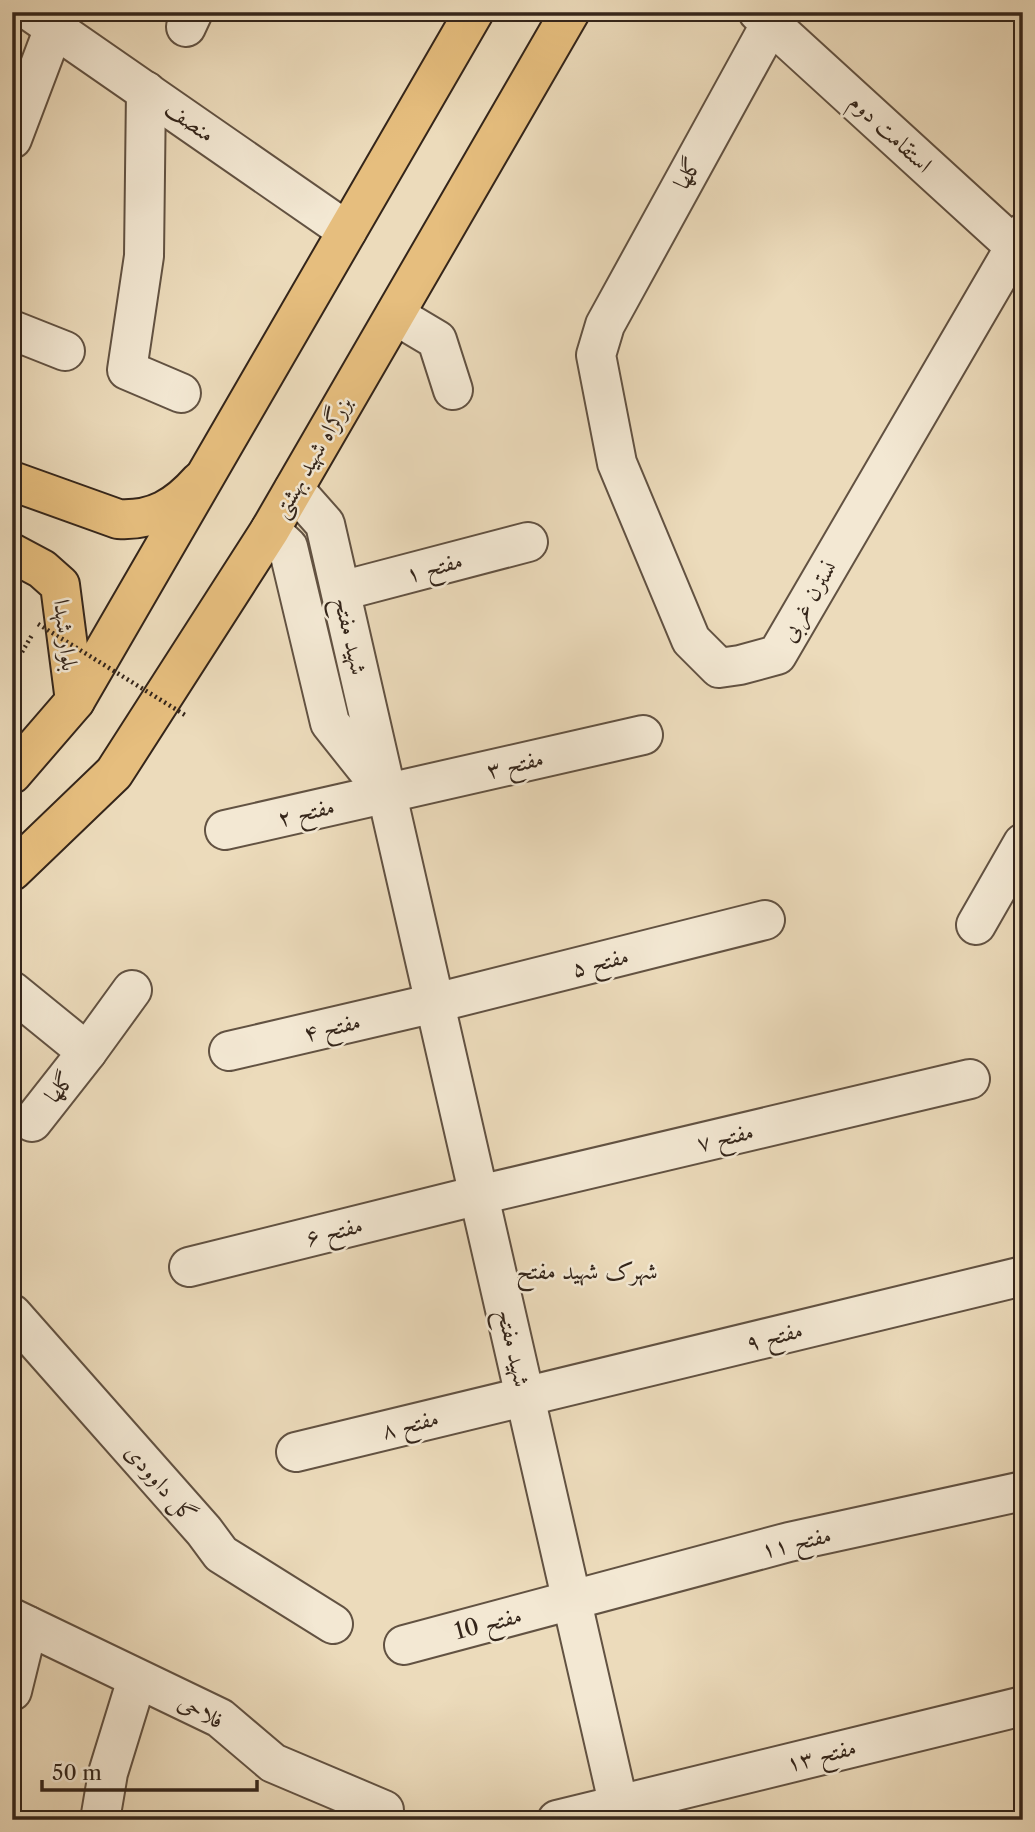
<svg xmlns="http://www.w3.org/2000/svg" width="1035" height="1832" viewBox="0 0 1035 1832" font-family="'Libre Caslon Text',Amiri,serif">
	<rect width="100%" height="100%" fill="#ecdbbb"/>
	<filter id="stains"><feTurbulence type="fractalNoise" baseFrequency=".00286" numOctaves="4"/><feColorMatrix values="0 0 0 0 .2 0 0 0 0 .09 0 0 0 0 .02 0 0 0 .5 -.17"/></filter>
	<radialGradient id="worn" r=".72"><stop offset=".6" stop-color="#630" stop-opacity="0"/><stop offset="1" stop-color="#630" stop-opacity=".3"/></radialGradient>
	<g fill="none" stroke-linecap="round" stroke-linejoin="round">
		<g stroke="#625242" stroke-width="42">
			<g id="minor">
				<polyline points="31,12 347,231"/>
				<polyline points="758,12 1023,254"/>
				<polyline points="777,12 605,325 596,355 617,463 691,640 719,668 740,665 777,655 1023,233"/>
				<polyline points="186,27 193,12"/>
				<polyline points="146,91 144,256 127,370 181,393"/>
				<polyline points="12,139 54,28"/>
				<polyline points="395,315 437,340 453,390"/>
				<polyline points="12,330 65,351"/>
				<polyline points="294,489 325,524 622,1820"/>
				<polyline points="270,530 288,547 330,723 381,787"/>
				<polyline points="341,591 528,542"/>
				<polyline points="225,830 643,735"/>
				<polyline points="976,925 1023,843"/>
				<polyline points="12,991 87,1052 32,1122"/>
				<polyline points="229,1051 435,1003 765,920"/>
				<polyline points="87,1052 132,990"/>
				<polyline points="189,1267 479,1195 970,1079"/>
				<polyline points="12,1314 204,1531 221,1554 333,1624"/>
				<polyline points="296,1452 1023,1276"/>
				<polyline points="12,1618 220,1718 273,1763 384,1810"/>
				<polyline points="404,1645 789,1542 1023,1491"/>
				<polyline points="12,1691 28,1626"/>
				<polyline points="100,1820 108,1773 137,1679"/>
				<polyline points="557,1820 1023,1706"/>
			</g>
		</g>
		<g stroke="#34251a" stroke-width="42">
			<g id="major">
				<path d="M12,481L118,519C154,521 177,507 200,481"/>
				<polyline points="12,553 42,569 60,585 75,701"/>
			</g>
		</g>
		<g stroke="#34251a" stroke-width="42">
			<g id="highway">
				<polyline points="12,774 75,701 474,12"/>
				<polyline points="12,871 114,773 270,530 570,12"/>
			</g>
		</g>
		<polyline stroke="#34251a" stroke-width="4.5" stroke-dasharray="2 3.5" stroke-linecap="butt" points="22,652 32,635"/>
		<use href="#minor" stroke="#f3e8d3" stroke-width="38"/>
		<use href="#major" stroke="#e6be7e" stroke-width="38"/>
		<use href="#highway" stroke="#e6be7e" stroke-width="38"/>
		<polyline stroke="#34251a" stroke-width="4.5" stroke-dasharray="2 3.5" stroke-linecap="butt" points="38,624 185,715"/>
	</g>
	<g text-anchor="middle" stroke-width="5" stroke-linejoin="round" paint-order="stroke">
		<g font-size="23" fill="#34251a" stroke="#f3e8d3">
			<text transform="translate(190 121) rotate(35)" y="8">منصف</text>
			<text transform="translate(891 133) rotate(43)" y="8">استقامت دوم</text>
			<text transform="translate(687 173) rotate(-61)" y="8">گلها</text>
			<text transform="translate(312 457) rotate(-60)" y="8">بزرگراه شهید بهشتی</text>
			<text transform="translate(434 567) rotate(-15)" y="8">مفتح ۱</text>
			<text transform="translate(808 601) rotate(-60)" y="8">نسترن غربی</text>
			<text transform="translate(66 635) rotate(83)" y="8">بلوار شهدا</text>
			<text transform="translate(351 636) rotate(77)" y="8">شهید مفتح</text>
			<text transform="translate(515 764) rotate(-13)" y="8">مفتح ۳</text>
			<text transform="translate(306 812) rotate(-13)" y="8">مفتح ۲</text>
			<text transform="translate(600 962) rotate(-14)" y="8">مفتح ۵</text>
			<text transform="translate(332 1027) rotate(-13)" y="8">مفتح ۴</text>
			<text transform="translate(59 1087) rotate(-52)" y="8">گلها</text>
			<text transform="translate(725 1137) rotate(-13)" y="8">مفتح ۷</text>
			<text transform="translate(334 1231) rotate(-14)" y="8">مفتح ۶</text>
			<text transform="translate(774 1336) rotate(-14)" y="8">مفتح ۹</text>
			<text transform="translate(514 1348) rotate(77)" y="8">شهید مفتح</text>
			<text transform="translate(410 1424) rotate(-14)" y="8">مفتح ۸</text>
			<text transform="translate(161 1483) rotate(49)" y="8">گل داوودی</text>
			<text transform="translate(796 1542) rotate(-13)" y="8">مفتح ۱۱</text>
			<text transform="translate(488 1623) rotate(-15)" y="8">مفتح 10</text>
			<text transform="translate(201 1711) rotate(28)" y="8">فلاحی</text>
			<text transform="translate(821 1755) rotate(-14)" y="8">مفتح ۱۳</text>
		</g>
		<g font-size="24" fill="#34251a" stroke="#f3e8d3">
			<text x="587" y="1279">شهرک شهید مفتح</text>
		</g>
	</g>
	<rect width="1035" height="1832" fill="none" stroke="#ecdbbb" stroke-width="42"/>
	<rect x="14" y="14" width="1007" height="1804" fill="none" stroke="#34251a" stroke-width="3.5"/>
	<rect x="21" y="21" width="993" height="1790" fill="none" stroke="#34251a" stroke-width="2"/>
	<path d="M42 1780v10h215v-10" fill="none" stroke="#34251a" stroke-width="3.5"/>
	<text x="52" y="1780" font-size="21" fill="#34251a" stroke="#f3e8d3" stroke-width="5" paint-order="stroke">50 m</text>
	<rect width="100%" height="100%" filter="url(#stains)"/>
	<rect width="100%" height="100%" fill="url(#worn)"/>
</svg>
